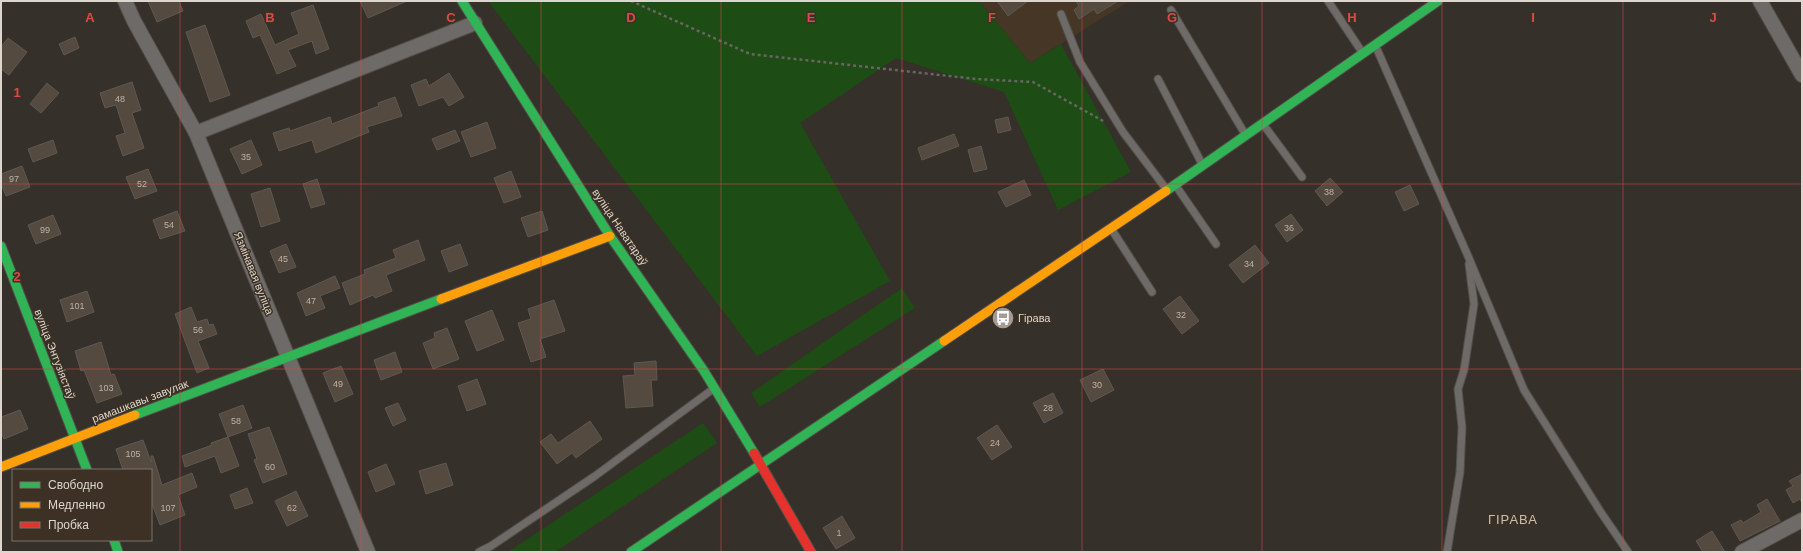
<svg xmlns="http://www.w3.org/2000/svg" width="1803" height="553" viewBox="0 0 1803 553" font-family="Arial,sans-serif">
	<rect width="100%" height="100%" fill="#36302a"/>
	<polygon fill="#453625" points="979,1 1130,1 1030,63"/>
	<g fill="#1d4c14">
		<polygon points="488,1 979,1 1030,63 1061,44 1131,172 1058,210 1004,92 896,58 800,123 890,281 757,356"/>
		<polygon points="902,288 915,308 760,407 751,393"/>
		<polygon points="703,423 717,443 555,552 508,552"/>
	</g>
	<g fill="#554a3f" stroke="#5e5853">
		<polygon points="148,1 179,1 183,11 157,22"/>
		<polygon points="360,1 407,1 368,18"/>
		<polygon points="997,1 1028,1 1008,16"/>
		<polygon points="1076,1 1118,1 1097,14 1094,9 1079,19 1074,10 1079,6"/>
		<polygon points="313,5 329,49 316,54 312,41 288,50 296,66 277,74 260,35 253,38 246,21 261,14 275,45 299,34 291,13"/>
		<polygon points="205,25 230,95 210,102 186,32"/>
		<polygon points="75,37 79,48 64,55 59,44"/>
		<polygon points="8,38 27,52 9,75 1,69 1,47"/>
		<polygon points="449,73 464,97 449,106 443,97 419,106 411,85 426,79 429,86"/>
		<polygon points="132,82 141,110 132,113 144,148 123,156 116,136 125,133 116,105 105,108 100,93"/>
		<polygon points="47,83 59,93 41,113 30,104"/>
		<polygon points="395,97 402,116 367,127 369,132 316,153 312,140 279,151 273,133 289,128 290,131 330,117 332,124 379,106 378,103"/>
		<polygon points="1008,117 1011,130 998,133 995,120"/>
		<polygon points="487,122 496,148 471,157 461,132"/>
		<polygon points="455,130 460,141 437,150 432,139"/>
		<polygon points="954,134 959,146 922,160 918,148"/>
		<polygon points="53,140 57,153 33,162 28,149"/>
		<polygon points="251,140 262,165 242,174 230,149"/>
		<polygon points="981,146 987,169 974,172 968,150"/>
		<polygon points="22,166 30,187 6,196 1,184 1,174"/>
		<polygon points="148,169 157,191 135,199 126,177"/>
		<polygon points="511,171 521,197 504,203 494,178"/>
		<polygon points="1330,178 1343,192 1327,206 1315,191"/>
		<polygon points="317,179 325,204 311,208 303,184"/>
		<polygon points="1024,180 1031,195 1006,207 998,192"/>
		<polygon points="1410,185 1419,204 1404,211 1395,192"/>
		<polygon points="270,188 280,221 261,227 251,194"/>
		<polygon points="177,211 185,231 160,239 153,220"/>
		<polygon points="542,211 548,230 528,237 521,218"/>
		<polygon points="1291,214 1303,230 1287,242 1275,225"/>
		<polygon points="53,215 61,234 36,244 28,225"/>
		<polygon points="418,240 425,260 386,275 392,291 375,298 373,295 350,305 342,283 365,274 364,270 396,258 393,250"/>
		<polygon points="286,244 296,267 279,273 270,251"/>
		<polygon points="460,244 468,265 449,272 441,251"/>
		<polygon points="1255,245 1269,263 1243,283 1229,265"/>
		<polygon points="335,276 340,288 320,296 325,308 306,316 297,293"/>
		<polygon points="87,291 94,312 67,322 60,300"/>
		<polygon points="1180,296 1199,321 1182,334 1163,309"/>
		<polygon points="554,300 565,331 540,339 546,357 531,362 518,323 531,319 528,309"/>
		<polygon points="191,307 197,322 207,319 209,325 213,324 217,334 198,341 209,368 197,373 175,314"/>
		<polygon points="492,310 504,340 477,351 465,321"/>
		<polygon points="447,328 459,359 433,369 423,343 435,338 434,333"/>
		<polygon points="101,342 111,375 114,374 122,394 97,403 84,370 81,371 75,351"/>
		<polygon points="395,352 402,372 381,380 374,360"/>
		<polygon points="656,361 657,380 651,380 653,406 626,408 623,376 635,375 634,363"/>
		<polygon points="341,366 353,394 335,402 323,373"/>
		<polygon points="1103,369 1114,390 1091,402 1080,380"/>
		<polygon points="477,379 486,404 467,411 458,386"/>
		<polygon points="1053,393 1063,413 1044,423 1033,403"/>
		<polygon points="398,403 406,420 393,426 385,408"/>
		<polygon points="243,405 252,428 228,437 239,466 221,473 215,456 185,467 182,456 212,445 211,443 228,437 219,414"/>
		<polygon points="20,410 28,429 4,439 1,432 1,417"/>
		<polygon points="590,421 602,439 576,458 572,453 557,464 540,442 551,434 558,443"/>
		<polygon points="997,425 1012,447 992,460 977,438"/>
		<polygon points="269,427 287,474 263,483 254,460 257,459 248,434"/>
		<polygon points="143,440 151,462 151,456 153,456 162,485 192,473 197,487 178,495 185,515 160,525 151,501 151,470 123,470 116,449"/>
		<polygon points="446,463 453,485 426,494 419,471"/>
		<polygon points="386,464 395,484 376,492 368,472"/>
		<polygon points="1802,474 1802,503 1800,499 1793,503 1786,490 1793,486 1789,481"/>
		<polygon points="247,488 253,503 235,509 230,495"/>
		<polygon points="296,491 308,516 287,526 275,501"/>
		<polygon points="1767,499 1780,521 1740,541 1731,525 1741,520 1743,523 1761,512 1757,505"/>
		<polygon points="842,516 855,538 836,549 823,528"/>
		<polygon points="1712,531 1725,552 1703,552 1696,541"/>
	</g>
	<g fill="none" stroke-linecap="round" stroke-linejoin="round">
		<g stroke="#534e48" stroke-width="9">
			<g id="lane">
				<polyline points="1328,1 1362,52"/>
				<polyline points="1171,10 1245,134"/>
				<polyline points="1061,14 1080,62 1123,132 1167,190"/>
				<polyline points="1376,47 1468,256 1524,390 1600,511 1628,552"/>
				<polyline points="1158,79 1202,164"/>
				<polyline points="1263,124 1302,177"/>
				<polyline points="1176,186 1216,244"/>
				<polyline points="1112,230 1152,292"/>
				<polyline points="479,552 491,546 595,476 713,389"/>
				<polyline points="1447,552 1460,472 1462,427 1458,389 1464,370 1474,304 1469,264"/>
			</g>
		</g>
		<g stroke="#534e48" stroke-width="16">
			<g id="street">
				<polyline points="125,1 134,21 196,133 368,552"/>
				<polyline points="1760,1 1802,75"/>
				<polyline points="196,133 475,23"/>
				<polyline points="1742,552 1802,520"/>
			</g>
		</g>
		<g stroke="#534e48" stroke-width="11">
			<g id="fast">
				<polyline points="462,1 610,236 704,371 754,453"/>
				<polyline points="1166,191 1438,1"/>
				<polyline points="1,246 87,470"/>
				<polyline points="135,415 441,299"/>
				<polyline points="114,540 118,552"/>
				<polyline points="631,552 944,341"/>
			</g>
		</g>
		<g stroke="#534e48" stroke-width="11">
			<g id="slow">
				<polyline points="441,299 610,236"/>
				<polyline points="944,341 1166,191"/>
				<polyline points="1,467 135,415"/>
			</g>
		</g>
		<g stroke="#534e48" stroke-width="11">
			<polyline id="jam" points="754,453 811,552"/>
		</g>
		<polyline stroke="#696562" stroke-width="2.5" stroke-dasharray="3 3" stroke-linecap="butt" points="631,1 750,54 976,79 1033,82 1105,122"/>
		<use href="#lane" stroke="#6d6a68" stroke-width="7"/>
		<use href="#street" stroke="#6d6a68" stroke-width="14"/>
		<use href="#fast" stroke="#30b455" stroke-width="9"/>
		<use href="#slow" stroke="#ff9f0a" stroke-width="9"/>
		<use href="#jam" stroke="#e5322d" stroke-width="9"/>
	</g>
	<path fill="none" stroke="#d74b49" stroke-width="1" stroke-opacity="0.55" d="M180,1V552M361,1V552M541,1V552M721,1V552M902,1V552M1082,1V552M1262,1V552M1442,1V552M1623,1V552M1,184H1802M1,369H1802"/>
	<defs>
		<g id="bus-disc" transform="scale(1.15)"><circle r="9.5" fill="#a39c95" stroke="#3c3124"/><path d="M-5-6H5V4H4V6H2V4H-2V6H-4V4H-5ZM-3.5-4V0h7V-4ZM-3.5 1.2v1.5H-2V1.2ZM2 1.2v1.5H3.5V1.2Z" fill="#fff"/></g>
	</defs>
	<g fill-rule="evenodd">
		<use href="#bus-disc" x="1003" y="318"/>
	</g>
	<g text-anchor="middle" stroke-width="3" stroke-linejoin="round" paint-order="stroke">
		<g font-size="9" fill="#bbb3aa">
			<text x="120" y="102">48</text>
			<text x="246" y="160">35</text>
			<text x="14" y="182">97</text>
			<text x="142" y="187">52</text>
			<text x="1329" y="195">38</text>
			<text x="169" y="228">54</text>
			<text x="1289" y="231">36</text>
			<text x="45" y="233">99</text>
			<text x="283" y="262">45</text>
			<text x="1249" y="267">34</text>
			<text x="311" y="304">47</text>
			<text x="77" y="309">101</text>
			<text x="1181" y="318">32</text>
			<text x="198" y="333">56</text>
			<text x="338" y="387">49</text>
			<text x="1097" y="388">30</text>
			<text x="106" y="391">103</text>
			<text x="1048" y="411">28</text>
			<text x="236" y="424">58</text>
			<text x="995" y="446">24</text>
			<text x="133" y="457">105</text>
			<text x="270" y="470">60</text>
			<text x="168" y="511">107</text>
			<text x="292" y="511">62</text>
			<text x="839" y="536">1</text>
		</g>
		<g font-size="11" fill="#ddd6ce" stroke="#3c3124">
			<text transform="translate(620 227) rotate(56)" y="4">вуліца Наватараў</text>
			<text transform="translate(254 273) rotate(68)" y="4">Язмінавая вуліца</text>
			<text transform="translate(55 354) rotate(69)" y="4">вуліца Энтузіястаў</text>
			<text transform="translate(140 401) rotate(-21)" y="4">рамашкавы завулак</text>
		</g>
		<g font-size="11" fill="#ddd6ce" stroke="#3c3124" text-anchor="start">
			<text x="1018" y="322">Гірава</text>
		</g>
		<g font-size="13" letter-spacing="1" fill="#cbbdad" stroke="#3c3124">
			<text x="1513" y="524">ГІРАВА</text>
		</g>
	</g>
	<g font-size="13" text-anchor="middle" font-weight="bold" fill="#d74b49" stroke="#3c3124" stroke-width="3" stroke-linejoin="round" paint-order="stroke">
		<text x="90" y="22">A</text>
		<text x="270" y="22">B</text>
		<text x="451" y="22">C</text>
		<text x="631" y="22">D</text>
		<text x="811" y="22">E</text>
		<text x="992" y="22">F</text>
		<text x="1172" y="22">G</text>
		<text x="1352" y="22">H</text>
		<text x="1533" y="22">I</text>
		<text x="1713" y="22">J</text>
		<text x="17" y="97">1</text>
		<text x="17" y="281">2</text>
	</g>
	<rect width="1803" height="553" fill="none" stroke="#ddd6ce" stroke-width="4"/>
	<rect x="12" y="469" width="140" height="72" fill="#3c3124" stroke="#7c7368"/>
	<rect x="20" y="482" width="20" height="6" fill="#30b455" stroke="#7c7368"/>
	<text x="48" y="489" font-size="12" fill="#ddd6ce">Свободно</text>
	<rect x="20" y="502" width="20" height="6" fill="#ff9f0a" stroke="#7c7368"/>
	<text x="48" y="509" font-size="12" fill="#ddd6ce">Медленно</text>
	<rect x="20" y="522" width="20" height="6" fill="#e5322d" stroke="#7c7368"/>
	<text x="48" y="529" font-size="12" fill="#ddd6ce">Пробка</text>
</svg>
